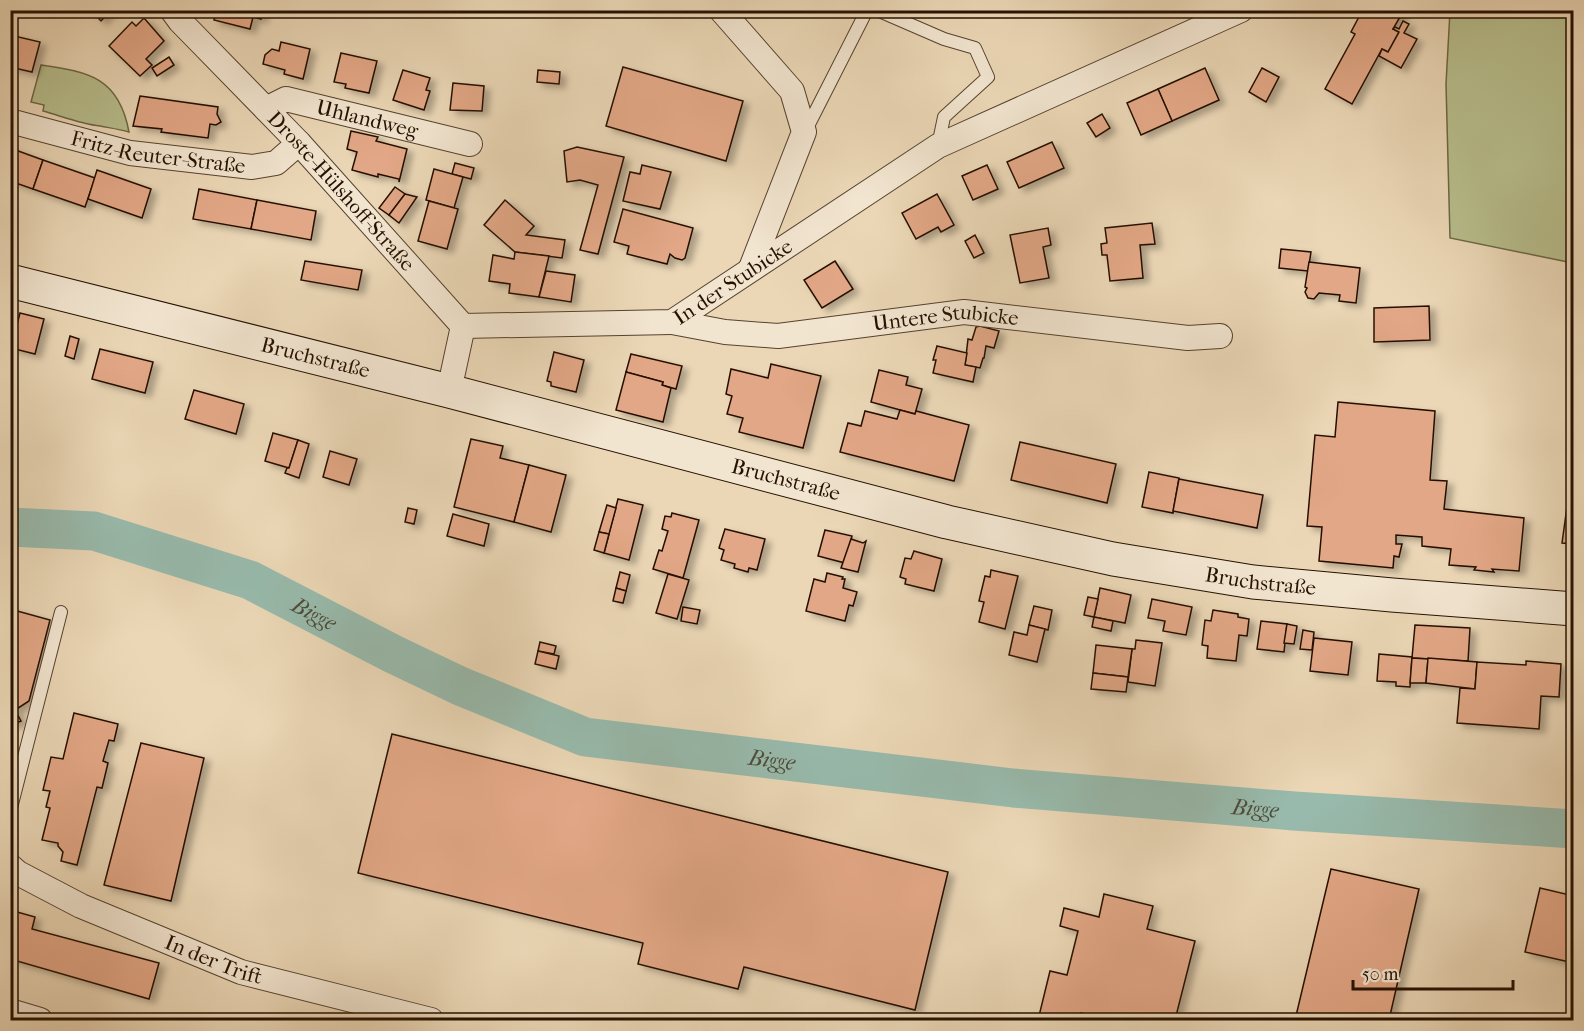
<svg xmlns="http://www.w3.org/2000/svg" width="1584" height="1031" viewBox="0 0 1584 1031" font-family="'IM FELL French Canon',serif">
	<defs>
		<filter id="shadow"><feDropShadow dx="6" dy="4" stdDeviation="3" flood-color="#0004"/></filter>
	</defs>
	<rect width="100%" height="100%" fill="#ebd7b6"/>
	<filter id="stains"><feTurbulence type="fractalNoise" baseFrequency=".00333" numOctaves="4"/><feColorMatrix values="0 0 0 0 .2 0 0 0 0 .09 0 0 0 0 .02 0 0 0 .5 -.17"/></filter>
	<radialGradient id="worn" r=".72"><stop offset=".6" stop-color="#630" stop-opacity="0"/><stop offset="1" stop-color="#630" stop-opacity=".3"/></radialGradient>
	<g fill="#b8be8d" stroke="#6e6846" stroke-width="1.5">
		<polygon points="1450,11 1573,11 1573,263 1450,238 1446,84"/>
		<path d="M41,65C90,72 119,78 129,132C118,129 110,128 100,126C81,124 61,116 43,111L44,105L31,102Z"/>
	</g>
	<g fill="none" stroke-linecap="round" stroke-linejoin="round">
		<path stroke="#98baac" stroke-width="39" id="s1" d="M10,527L94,531L250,580L393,654L460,686L585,737L1013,788L1294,811L1574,829"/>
	</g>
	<g fill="#e2a786" stroke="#251100" stroke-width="1.5" filter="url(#shadow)">
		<polygon points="91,10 111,10 101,21"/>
		<polygon points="216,10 263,10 261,19 253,17 250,29 214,20"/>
		<polygon points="1367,10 1404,10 1393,29 1399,32 1388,52 1382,49 1352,104 1325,89 1355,34 1351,32 1361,13 1365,15"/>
		<polygon points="144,18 164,41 146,59 152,65 140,76 109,46 132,22 136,26"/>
		<polygon points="1403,21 1409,24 1404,33 1417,39 1401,68 1379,56 1382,49 1388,52 1399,32 1393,29 1395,27 1399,29"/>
		<polygon points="10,35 40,42 32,72 10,67"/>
		<polygon points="281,42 310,49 303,79 284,74 285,70 263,64 265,55 272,49 279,51"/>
		<polygon points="341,53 377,61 369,93 345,88 346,84 334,82"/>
		<polygon points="169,57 174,65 157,76 152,68"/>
		<polygon points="623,67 743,101 726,161 606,126"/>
		<polygon points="1205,68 1219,100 1172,121 1158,89"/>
		<polygon points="1262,68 1279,77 1266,102 1249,92"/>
		<polygon points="403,70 430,78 426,90 430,91 424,110 393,100"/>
		<polygon points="538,70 560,72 559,84 537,82"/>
		<polygon points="453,83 484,86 482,111 450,110"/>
		<polygon points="1158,89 1172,121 1141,135 1127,103"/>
		<polygon points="140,96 218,107 217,114 221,122 216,125 210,124 208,138 161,132 162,129 133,126"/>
		<polygon points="1102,114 1110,128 1096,137 1087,123"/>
		<polygon points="351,131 378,137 376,141 407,149 399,182 399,179 378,174 378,177 352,170 357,152 347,149"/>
		<polygon points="1052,142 1064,168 1019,188 1007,162"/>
		<polygon points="577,147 624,157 598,254 580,250 598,185 580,180 567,182 564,151"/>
		<polygon points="10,148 43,160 33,189 10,181"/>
		<polygon points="43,160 95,178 85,207 33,189"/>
		<polygon points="455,163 474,168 471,179 452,174"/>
		<polygon points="642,165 671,172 660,209 623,201 630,172 640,174"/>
		<polygon points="987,165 998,189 973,200 962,176"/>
		<polygon points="434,169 463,177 454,208 426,200"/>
		<polygon points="97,170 151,189 142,218 88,199"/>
		<polygon points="395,187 405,194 389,215 379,208"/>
		<polygon points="199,189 257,200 251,229 193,219"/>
		<polygon points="405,194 417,197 399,223 389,215"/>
		<polygon points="937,194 954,225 941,232 938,227 916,239 902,213"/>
		<polygon points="257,200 316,211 311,240 251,229"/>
		<polygon points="505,200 534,226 526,235 565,240 562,258 515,252 484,225"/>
		<polygon points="429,201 458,209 447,249 418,241"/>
		<polygon points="623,209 693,228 685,258 682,260 675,258 670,254 667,264 627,254 629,246 614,242"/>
		<polygon points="1152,223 1155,244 1140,245 1143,278 1110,281 1107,255 1102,255 1101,244 1107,243 1105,228"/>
		<polygon points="1048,228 1051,245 1043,247 1049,278 1020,283 1010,235"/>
		<polygon points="975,235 984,253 974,258 965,241"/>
		<polygon points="1281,249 1311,252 1308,271 1279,268"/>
		<polygon points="515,252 549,256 539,297 509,293 510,284 489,281 493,255 514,259"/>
		<polygon points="305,261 362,270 358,290 301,280"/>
		<polygon points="835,261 853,289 822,308 804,280"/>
		<polygon points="1309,262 1360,268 1356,303 1339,301 1340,295 1319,293 1314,299 1308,298 1305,292 1307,288 1305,287"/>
		<polygon points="546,271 575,275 571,302 539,297"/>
		<polygon points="1429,306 1430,340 1374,342 1374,308"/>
		<polygon points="20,313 44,319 35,354 11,348"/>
		<polygon points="980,326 999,331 994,348 986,346 984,358 983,358 980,368 965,365 968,339 972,340 976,327"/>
		<polygon points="70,336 79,339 74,359 65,356"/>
		<polygon points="937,346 967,353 965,365 976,367 973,382 933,373 936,360 933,360"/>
		<polygon points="100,349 153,362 145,393 92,379"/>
		<polygon points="554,352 584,360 576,392 551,386 551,382 547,381"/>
		<polygon points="631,354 682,366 676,389 662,385 663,382 626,372"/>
		<polygon points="771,364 821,376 803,448 739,432 743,418 727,414 732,396 726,394 731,369 768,378"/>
		<polygon points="879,370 908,377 906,385 922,389 915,414 871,402"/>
		<polygon points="626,372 663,382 662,385 671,388 663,422 616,410"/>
		<polygon points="194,390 244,404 236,434 185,419"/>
		<polygon points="1338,402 1435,411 1430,480 1447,481 1444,509 1524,518 1519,571 1492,569 1494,572 1474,570 1476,567 1449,565 1451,549 1422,546 1422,537 1396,535 1396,544 1402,544 1399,557 1394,556 1393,568 1319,561 1322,527 1307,526 1315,435 1335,437"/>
		<polygon points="900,410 915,414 916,411 969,425 954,481 840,452 848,423 861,426 865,411 897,419"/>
		<polygon points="273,433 298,440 289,468 265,461"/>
		<polygon points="471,439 503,446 500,458 529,465 514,522 454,507"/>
		<polygon points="298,440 309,444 299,478 285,473 287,468 289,468"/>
		<polygon points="1020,442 1116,464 1107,503 1011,480"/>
		<polygon points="330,451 357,459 349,485 323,477"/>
		<polygon points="1574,456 1574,544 1562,543"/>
		<polygon points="529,465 566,475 551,532 514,522"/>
		<polygon points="1149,472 1179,478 1173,513 1142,507"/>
		<polygon points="1179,479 1263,495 1257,528 1173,511"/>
		<polygon points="618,499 643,505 629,560 604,553"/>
		<polygon points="607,505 616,508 609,534 599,532"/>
		<polygon points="408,508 417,510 414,524 405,522"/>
		<polygon points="672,513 699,520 683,578 653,569 659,550 662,551 668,531 662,529 665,516 671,517"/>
		<polygon points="453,514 489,524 484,546 447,536"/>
		<polygon points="725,529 765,539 757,570 749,568 748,572 734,568 735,564 721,560 724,550 719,548"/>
		<polygon points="825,530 852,536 845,563 818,556"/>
		<polygon points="599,532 609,534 604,553 594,550"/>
		<polygon points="851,539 863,543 866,541 858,572 841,568"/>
		<polygon points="914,551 942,559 934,591 905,584 906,579 900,577 905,558 911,559"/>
		<polygon points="991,570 1018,576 1005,629 979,622 984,602 979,601 985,576 990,577"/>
		<polygon points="620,572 630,575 626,591 616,588"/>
		<polygon points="827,573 843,577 842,579 845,579 843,588 857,592 853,606 849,605 845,621 806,611 814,579 825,582"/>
		<polygon points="668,574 689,580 677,619 656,613"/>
		<polygon points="616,588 626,591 623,603 613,601"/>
		<polygon points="1100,588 1131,595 1125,623 1094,617"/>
		<polygon points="1088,597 1098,599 1094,617 1084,615"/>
		<polygon points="1152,599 1192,607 1186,635 1163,631 1165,621 1148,618"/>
		<polygon points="1034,606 1052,610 1048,630 1029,625"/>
		<polygon points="683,607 700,610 697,624 681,621"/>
		<polygon points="10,609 50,620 29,701 15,710 21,721 10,725"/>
		<polygon points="1213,610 1238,614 1238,617 1249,619 1247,636 1239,635 1236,661 1207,658 1208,646 1202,645 1205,620 1211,621"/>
		<polygon points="1094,617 1113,621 1111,631 1092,627"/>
		<polygon points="1261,621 1287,624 1284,652 1257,649"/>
		<polygon points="1287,624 1297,626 1294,644 1284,643"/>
		<polygon points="1029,625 1045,629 1037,662 1009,655 1014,632 1027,635"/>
		<polygon points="1415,625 1470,628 1468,661 1412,658"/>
		<polygon points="1303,630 1314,632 1312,650 1300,649"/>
		<polygon points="1314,638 1352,642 1348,675 1310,671"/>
		<polygon points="1136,640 1162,643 1155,686 1128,682 1132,649 1135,649"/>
		<polygon points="540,642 556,646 554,654 538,651"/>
		<polygon points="1096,645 1132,649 1128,677 1093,673"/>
		<polygon points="538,651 559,656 556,669 535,664"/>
		<polygon points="1379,654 1412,657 1410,687 1396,686 1396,682 1377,681"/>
		<polygon points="1412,658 1428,659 1426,683 1410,683"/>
		<polygon points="1428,658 1477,662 1475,689 1426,683"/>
		<polygon points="1526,661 1561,664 1559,697 1541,696 1539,729 1457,723 1460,688 1475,689 1477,662 1526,665"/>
		<polygon points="1093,673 1128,677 1126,692 1091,689"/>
		<polygon points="74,713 118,724 114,741 109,740 103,761 108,763 102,788 97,787 77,865 61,861 63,852 58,846 58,843 42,840 50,808 46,807 50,791 43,790 51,757 63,759"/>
		<polygon points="392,734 948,872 915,1010 744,967 738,989 638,964 643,943 358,873"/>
		<polygon points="141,743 204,758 171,901 104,885"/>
		<polygon points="1331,869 1419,889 1389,1020 1295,1020"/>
		<polygon points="1540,888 1574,896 1574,963 1525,952"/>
		<polygon points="1104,894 1153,906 1147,929 1195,941 1175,1020 1109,1020 1081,1013 1079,1020 1038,1020 1050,971 1067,975 1078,931 1060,926 1064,908 1099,917"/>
		<polygon points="10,910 35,917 32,929 159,963 149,999 10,959"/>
	</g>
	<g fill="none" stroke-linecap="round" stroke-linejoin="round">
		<g stroke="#56422e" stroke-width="14">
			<g id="service">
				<polyline points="877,10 944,39 975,48 988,77 944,117 938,146"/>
				<polyline points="806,130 867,10"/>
				<polyline points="10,812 61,612"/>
			</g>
		</g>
		<g stroke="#56422e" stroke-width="26">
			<g id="minor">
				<path id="s2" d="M172,10L180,21L299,143L463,326L449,391"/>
				<polyline points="721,10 792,91 804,132 751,268"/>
				<path id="s3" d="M266,109L286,99L470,144"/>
				<path id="s4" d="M10,121L130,153L252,167L276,163L299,143"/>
				<path id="s5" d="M672,322L725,332L778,336L964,312L1188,338L1220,336"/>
				<path id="s6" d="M463,326L672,322L938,146L1241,10"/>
				<path id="s7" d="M10,866L18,873L81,906L241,972L431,1020"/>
				<polyline points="10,1011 40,1020"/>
			</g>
		</g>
		<g stroke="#251100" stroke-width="35">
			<g id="secondary">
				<path id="s8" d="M10,281L449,391L947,522L1113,559L1253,582L1392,595L1574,609"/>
			</g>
		</g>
		<use href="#service" stroke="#f2e5d0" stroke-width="12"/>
		<use href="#minor" stroke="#f2e5d0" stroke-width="24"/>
		<use href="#secondary" stroke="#f2e5d0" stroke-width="33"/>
	</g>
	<g text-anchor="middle" stroke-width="4.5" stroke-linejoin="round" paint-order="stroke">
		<g font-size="21" fill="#251100" stroke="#f2e5d0">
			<text dy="7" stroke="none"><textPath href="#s3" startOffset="106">Uhlandweg</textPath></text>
			<text dy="7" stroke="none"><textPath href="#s4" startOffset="152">Fritz-Reuter-Straße</textPath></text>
			<text dy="7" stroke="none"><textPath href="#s2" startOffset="248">Droste-Hülshoff-Straße</textPath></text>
			<text dy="7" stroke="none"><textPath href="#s6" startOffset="282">In der Stubicke</textPath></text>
			<text dy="7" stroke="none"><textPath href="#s5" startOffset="276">Untere Stubicke</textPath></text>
			<text dy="7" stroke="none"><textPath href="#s8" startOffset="315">Bruchstraße</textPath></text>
			<text dy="7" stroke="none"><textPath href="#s8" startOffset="801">Bruchstraße</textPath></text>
			<text dy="7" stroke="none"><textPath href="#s8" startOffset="1287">Bruchstraße</textPath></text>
			<text dy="7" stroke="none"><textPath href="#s7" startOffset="225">In der Trift</textPath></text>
		</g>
		<g font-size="22" font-style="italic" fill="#4d4c3c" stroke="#f2e5d0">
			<text dy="8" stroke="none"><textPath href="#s1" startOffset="320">Bigge</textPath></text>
			<text dy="8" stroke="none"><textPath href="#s1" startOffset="806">Bigge</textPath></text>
			<text dy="8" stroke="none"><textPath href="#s1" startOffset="1292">Bigge</textPath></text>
		</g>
	</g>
	<rect width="1584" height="1031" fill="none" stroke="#ebd7b6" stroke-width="36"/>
	<rect x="12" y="12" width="1560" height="1007" fill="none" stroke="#251100" stroke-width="3"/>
	<rect x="18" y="18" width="1548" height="995" fill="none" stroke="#251100" stroke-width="1.5"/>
	<path d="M1353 980v9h160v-9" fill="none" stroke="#251100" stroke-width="3"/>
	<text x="1362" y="980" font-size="18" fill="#251100" stroke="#f2e5d0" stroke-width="4.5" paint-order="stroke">50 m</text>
	<rect width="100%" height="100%" filter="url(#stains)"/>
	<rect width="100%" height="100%" fill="url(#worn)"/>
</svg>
